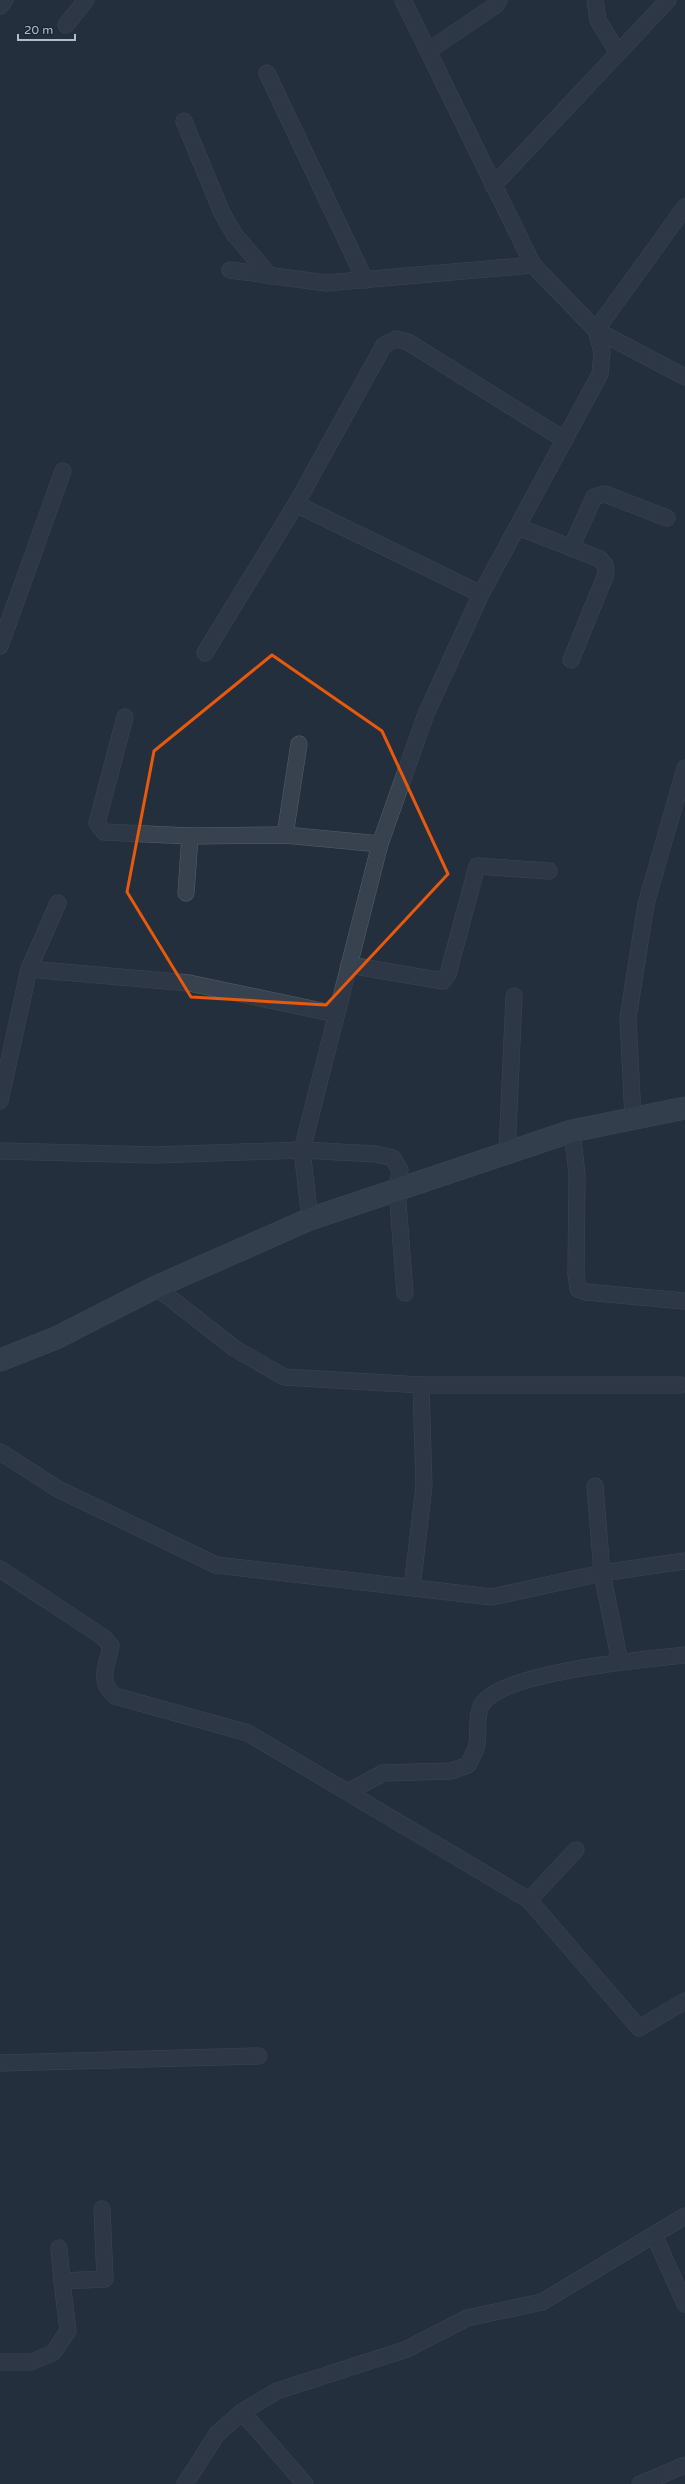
<svg xmlns="http://www.w3.org/2000/svg" width="685" height="2484" viewBox="0 0 685 2484" font-family="'Varela Round',sans-serif">
	<rect width="100%" height="100%" fill="#242f3e"/>
	<g fill="none" stroke-linecap="round" stroke-linejoin="round">
		<g stroke="#565f6c" stroke-width="17">
			<g id="street">
				<polyline points="403,0 533,265 596,330 685,377"/>
				<polyline points="595,0 598,20 618,53"/>
				<polyline points="0,6 5,0"/>
				<polyline points="66,25 86,0"/>
				<polyline points="428,51 496,5 499,0"/>
				<polyline points="267,73 365,280"/>
				<polyline points="184,121 222,213 234,234 270,276"/>
				<polyline points="493,186 668,0"/>
				<polyline points="230,270 326,283 533,265"/>
				<polyline points="596,330 685,207"/>
				<polyline points="296,504 481,594"/>
				<polyline points="518,527 600,559 605,565 606,574 571,660"/>
				<polyline points="571,548 594,497 605,494 667,518"/>
				<polyline points="0,646 63,471"/>
				<polyline points="205,653 296,504 384,345 396,339 408,342 565,440"/>
				<polyline points="125,717 97,823 104,832 190,836 285,835 380,844"/>
				<polyline points="285,835 299,744"/>
				<polyline points="186,893 190,836"/>
				<polyline points="349,965 443,981 448,974 477,866 549,871"/>
				<polyline points="29,969 189,983 336,1014"/>
				<polyline points="0,1101 29,969 58,903"/>
				<polyline points="633,1118 628,1018 646,904 685,768"/>
				<polyline points="572,1131 577,1174 576,1274 578,1289 586,1292 684,1301"/>
				<polyline points="0,1151 155,1155 302,1150 376,1154 393,1158 400,1170 397,1190 405,1293"/>
				<polyline points="507,1153 514,996"/>
				<polyline points="310,1219 302,1150 380,844 426,714 481,594 600,374 602,352 596,330"/>
				<polyline points="156,1287 234,1348 284,1377 421,1385 680,1385"/>
				<polyline points="0,1452 58,1489 216,1565 492,1597 602,1573 685,1561"/>
				<polyline points="595,1486 602,1573 620,1662"/>
				<path d="M0,1569L103,1637L111,1646C107,1667 97,1681 115,1696L248,1733L529,1900L639,2028L685,2001"/>
				<polyline points="412,1588 424,1486 421,1385"/>
				<path d="M348,1792L383,1773L451,1771L468,1765C470,1760 474,1754 476,1748C480,1735 475,1719 481,1706C498,1672 647,1659 685,1655"/>
				<polyline points="529,1900 576,1850"/>
				<polyline points="0,2063 259,2056"/>
				<polyline points="654,2235 685,2304"/>
				<polyline points="59,2248 62,2281"/>
				<polyline points="0,2362 31,2362 53,2353 68,2331 62,2281 105,2279 102,2209"/>
				<polyline points="242,2412 305,2484"/>
				<polyline points="185,2484 217,2434 242,2412 277,2391 407,2349 467,2318 542,2302 685,2216"/>
				<polyline points="640,2484 685,2465"/>
			</g>
		</g>
		<g stroke="#565f6c" stroke-width="23">
			<polyline id="secondary" points="0,1360 56,1338 156,1287 310,1219 572,1131 685,1108"/>
		</g>
		<use href="#street" stroke="#38414e" stroke-width="16"/>
		<use href="#secondary" stroke="#465061" stroke-width="22"/>
	</g>
	<path d="M0 0H685V2484H0ZM272,655L382,731L448,874L326,1005L191,997L127,892L154,751Z" fill="#242f3e" fill-opacity=".55" fill-rule="evenodd"/>
	<path fill="none" stroke="#e8590c" stroke-width="3" stroke-linejoin="round" d="M272,655L382,731L448,874L326,1005L191,997L127,892L154,751Z"/>
	<path d="M18 34v6h57v-6" fill="none" stroke="#b4bcc9" stroke-width="2"/>
	<text x="24" y="34" font-size="12" fill="#b4bcc9" stroke="#1d2633" stroke-width="3" paint-order="stroke">20 m</text>
</svg>
